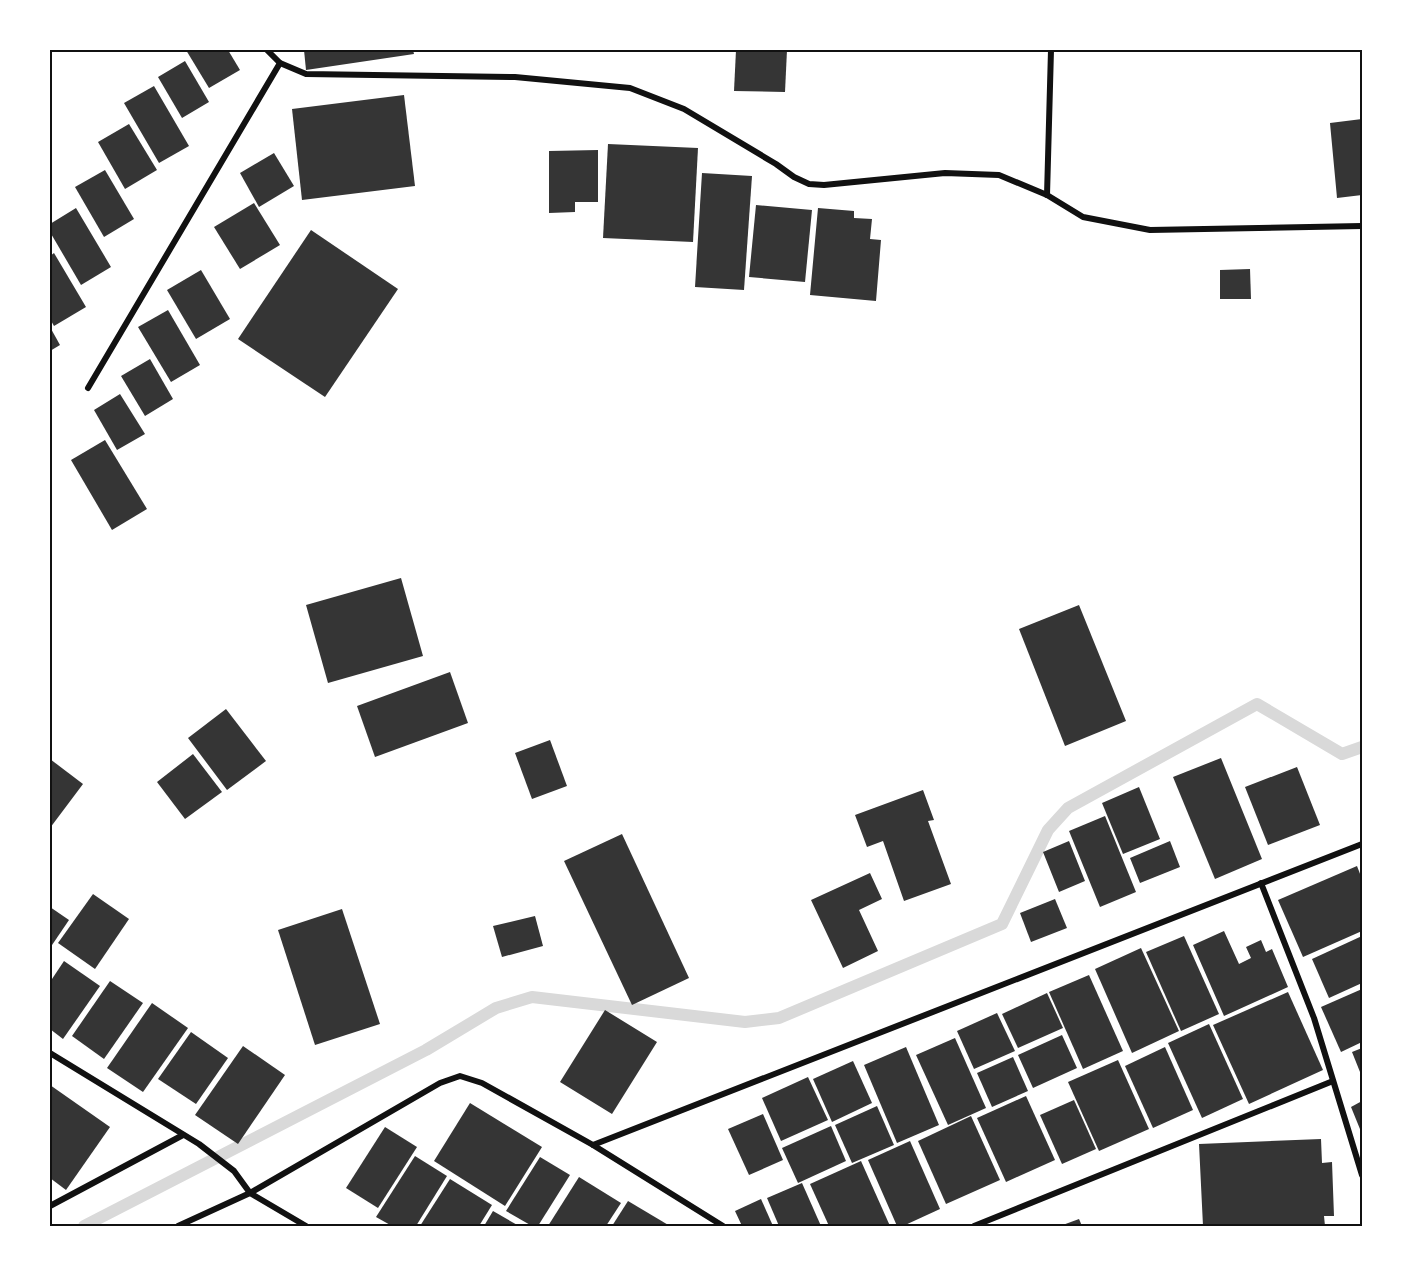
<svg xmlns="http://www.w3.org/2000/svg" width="1412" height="1276" viewBox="0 0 1412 1276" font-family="'Nunito Sans',sans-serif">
	<rect width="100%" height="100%" fill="#fff"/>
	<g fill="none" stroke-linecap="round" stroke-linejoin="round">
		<polyline stroke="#d9d9d9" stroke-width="12" points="84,1226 426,1050 496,1008 532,997 745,1022 779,1018 1002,924 1048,830 1068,808 1257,704 1342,754 1362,747"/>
	</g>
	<g fill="#353535">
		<polygon points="186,50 228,50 240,70 209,88"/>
		<polygon points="304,50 413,50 414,54 306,70"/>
		<polygon points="736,50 787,50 785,92 734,91"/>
		<polygon points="185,61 209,102 182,118 158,77"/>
		<polygon points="154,86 189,146 159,163 124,103"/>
		<polygon points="404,95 415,186 302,200 292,109"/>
		<polygon points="1362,119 1362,195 1337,198 1330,123"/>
		<polygon points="129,124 157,170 125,189 98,142"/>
		<polygon points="608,144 698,148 693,242 603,238"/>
		<polygon points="598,150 598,202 575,202 575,212 549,213 549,151"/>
		<polygon points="274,153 294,186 259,207 240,173"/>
		<polygon points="105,170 134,219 104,237 75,187"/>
		<polygon points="702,173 752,176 744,290 695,287"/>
		<polygon points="254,203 280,245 240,269 214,227"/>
		<polygon points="756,205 812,210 805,282 749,277"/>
		<polygon points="76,208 111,267 81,285 50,232 50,224"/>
		<polygon points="818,208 854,211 854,218 872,219 870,239 881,240 876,301 810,295"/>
		<polygon points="311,230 398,289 325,397 238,339"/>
		<polygon points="54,253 86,307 54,326 50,319 50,256"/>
		<polygon points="1250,269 1251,299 1220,299 1220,270"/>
		<polygon points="201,270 230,319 196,339 167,290"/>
		<polygon points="168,310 200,365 171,382 138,327"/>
		<polygon points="50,327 60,345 50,351"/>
		<polygon points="150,359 173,399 145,416 121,376"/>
		<polygon points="120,394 145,434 117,450 94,410"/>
		<polygon points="105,440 147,509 112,530 71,460"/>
		<polygon points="401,578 423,656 328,683 306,605"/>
		<polygon points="1079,605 1126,721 1065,746 1019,629"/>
		<polygon points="450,672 468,723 375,757 357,706"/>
		<polygon points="226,709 266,761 227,790 188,738"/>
		<polygon points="550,740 567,786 532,799 515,753"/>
		<polygon points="193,754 222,792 185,819 157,782"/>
		<polygon points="1221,758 1262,859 1215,879 1173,777"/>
		<polygon points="50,759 83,784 50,828"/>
		<polygon points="1297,767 1320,825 1268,845 1245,787"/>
		<polygon points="1139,787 1160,839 1123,854 1102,803"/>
		<polygon points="923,790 934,820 928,821 951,884 904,901 883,841 867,847 855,815"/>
		<polygon points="1105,816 1136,892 1100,907 1069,831"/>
		<polygon points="622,834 689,978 632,1005 564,861"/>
		<polygon points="1069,841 1085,881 1059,892 1043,852"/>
		<polygon points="1170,841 1180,867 1140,883 1130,858"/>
		<polygon points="1357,866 1362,879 1362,931 1303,957 1278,900"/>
		<polygon points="870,873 882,899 859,910 878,951 843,968 811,900"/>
		<polygon points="93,894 129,919 95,969 58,943"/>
		<polygon points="1055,899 1067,928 1031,942 1020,913"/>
		<polygon points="50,907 69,920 50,948"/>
		<polygon points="342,909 380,1024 315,1045 278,930"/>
		<polygon points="535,916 543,946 502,957 493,926"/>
		<polygon points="1224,931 1239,964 1251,958 1246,947 1261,940 1266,952 1272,949 1288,987 1224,1016 1193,945"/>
		<polygon points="1184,936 1219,1014 1181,1031 1146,952"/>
		<polygon points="1362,936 1362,983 1329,998 1312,959"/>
		<polygon points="1141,948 1179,1031 1132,1053 1095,969"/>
		<polygon points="64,961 100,986 63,1039 50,1029 50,982"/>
		<polygon points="1089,975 1123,1051 1083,1069 1049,992"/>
		<polygon points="110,981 143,1003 104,1059 72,1036"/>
		<polygon points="1362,989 1362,1042 1341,1052 1321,1007"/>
		<polygon points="1288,992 1323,1070 1249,1104 1213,1025"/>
		<polygon points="1047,993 1063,1028 1018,1048 1002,1014"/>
		<polygon points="152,1003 188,1028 143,1092 107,1068"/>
		<polygon points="605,1010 657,1042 612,1114 560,1082"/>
		<polygon points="997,1013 1015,1051 974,1069 957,1031"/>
		<polygon points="1209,1024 1243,1099 1202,1118 1168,1043"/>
		<polygon points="191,1032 228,1058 196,1104 158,1079"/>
		<polygon points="1062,1035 1077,1068 1033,1088 1018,1055"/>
		<polygon points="955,1038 986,1108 948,1125 916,1055"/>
		<polygon points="243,1046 285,1075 238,1144 195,1115"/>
		<polygon points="906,1047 939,1125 897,1143 864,1065"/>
		<polygon points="1165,1047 1193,1110 1153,1128 1125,1066"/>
		<polygon points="1362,1048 1362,1077 1352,1052"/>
		<polygon points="1013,1057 1028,1091 992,1107 977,1073"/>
		<polygon points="1118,1060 1149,1129 1099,1151 1068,1082"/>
		<polygon points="853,1061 872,1103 832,1122 813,1079"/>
		<polygon points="808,1077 828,1120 781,1141 762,1098"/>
		<polygon points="50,1085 110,1127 66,1190 50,1178"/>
		<polygon points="1026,1096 1055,1160 1006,1182 977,1118"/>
		<polygon points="1074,1100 1096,1149 1062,1164 1040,1115"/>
		<polygon points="1362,1101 1362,1134 1351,1107"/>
		<polygon points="470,1103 542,1147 505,1206 434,1161"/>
		<polygon points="877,1106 894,1145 852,1163 835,1125"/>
		<polygon points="763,1114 783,1160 749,1175 728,1129"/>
		<polygon points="971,1116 1000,1180 946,1204 918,1141"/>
		<polygon points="831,1126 846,1161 798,1183 782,1148"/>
		<polygon points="385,1127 417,1147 378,1208 346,1188"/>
		<polygon points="1321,1139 1322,1163 1332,1162 1334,1216 1324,1216 1325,1226 1203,1226 1199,1144"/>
		<polygon points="910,1141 940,1209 903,1226 897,1226 868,1160"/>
		<polygon points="415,1156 447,1176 416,1226 392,1226 376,1217"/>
		<polygon points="540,1157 570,1175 538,1226 532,1226 506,1211"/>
		<polygon points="861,1161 890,1226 829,1226 810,1184"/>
		<polygon points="579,1177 621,1203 606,1226 548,1226"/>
		<polygon points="450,1179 492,1205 479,1226 420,1226"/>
		<polygon points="802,1183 821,1226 779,1226 767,1198"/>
		<polygon points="761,1199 773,1226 742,1226 735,1211"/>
		<polygon points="628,1201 670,1226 612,1226"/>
		<polygon points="493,1211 519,1226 484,1226"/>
		<polygon points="1079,1219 1082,1226 1060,1226"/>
	</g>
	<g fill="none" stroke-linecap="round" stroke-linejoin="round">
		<g stroke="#111" stroke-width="6">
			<polyline points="267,50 280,63 306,74 515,77 630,88 684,109 776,164 794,177 809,184 824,185 945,173 999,175 1047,195 1083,217 1150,230 1362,226"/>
			<polyline points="1047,195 1051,50"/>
			<polyline points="88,388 280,63"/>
			<polyline points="1261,883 1314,1018 1362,1175"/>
			<polyline points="50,1053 199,1144 234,1171 250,1193 306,1226"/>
			<polyline points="593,1145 1362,844"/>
			<polyline points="50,1206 183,1135"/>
			<polyline points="178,1226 250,1193 440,1083 460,1076 482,1083 593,1145 723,1226"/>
			<polyline points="974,1226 1333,1081"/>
		</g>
	</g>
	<rect width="1412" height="1276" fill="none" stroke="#ffffff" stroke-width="102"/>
	<rect x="51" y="51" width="1310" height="1174" fill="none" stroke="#111" stroke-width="2"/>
</svg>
